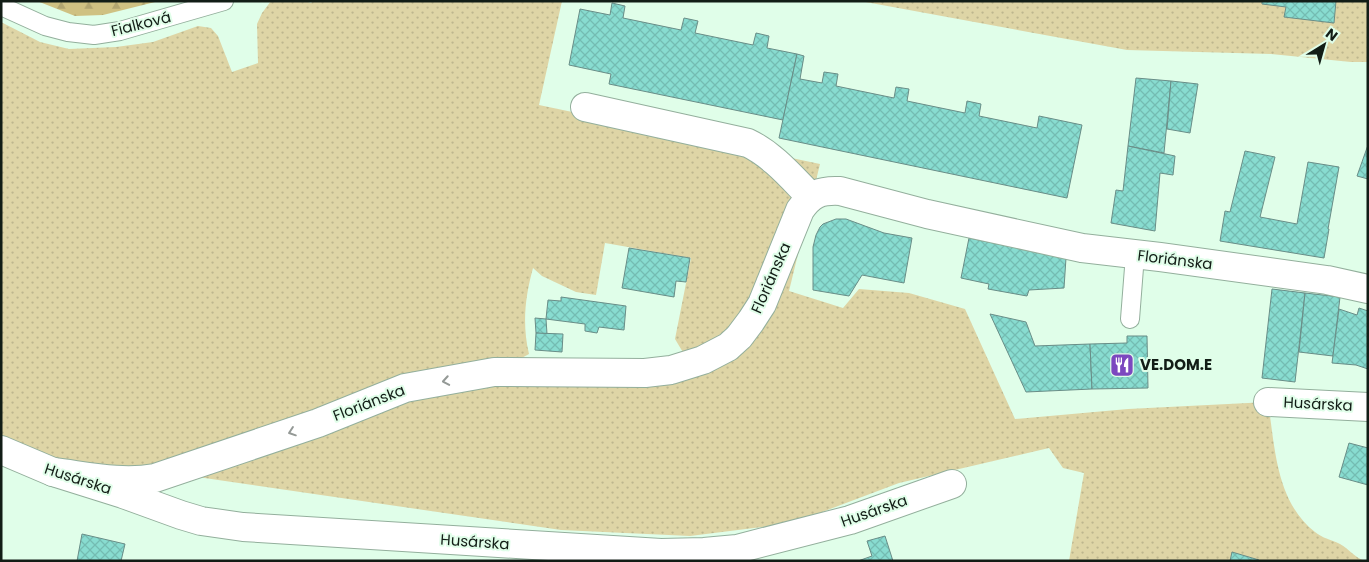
<svg xmlns="http://www.w3.org/2000/svg" width="1369" height="562" viewBox="0 0 1369 562" font-family="Poppins,sans-serif">
	<defs>
		<pattern id="green-dots" width="8" height="8" patternUnits="userSpaceOnUse" patternTransform="scale(1.25)"><rect width="8" height="8" fill="#ded5a6"/><path d="M2 2h.1M6 6h.1" fill="none" stroke="#bdb68e" stroke-width="1.8" stroke-linecap="round"/></pattern>
		<pattern id="forest-firs" width="22" height="20" patternUnits="userSpaceOnUse" patternTransform="scale(1.25)"><rect width="22" height="20" fill="#cfc182"/><path d="M5 1l3.5 6h-7zM16 11l3.5 6h-7z" fill="#b1a570"/></pattern>
		<pattern id="building-cross-hatch" width="8" height="8" patternUnits="userSpaceOnUse" patternTransform="scale(1.25)"><rect width="8" height="8" fill="#88dcd0"/><path d="M0 0l8 8M0 8l8-8" fill="none" stroke="#74bcb2"/></pattern>
	</defs>
	<rect width="100%" height="100%" fill="#e0fee9"/>
	<g fill="url(#green-dots)" fill-rule="evenodd">
		<path d="M271,1H305L311,3L313,1H562L539,105L820,164L789,291L843,308L859,289L909,293L965,309L1015,419L1128,409L1268,402C1275,447 1276,502 1315,532C1322,538 1332,540 1340,544C1349,549 1355,558 1365,561H1069L1084,473L1063,468L1049,448L899,483L793,523L690,536L561,530L170,473L155,478L1,449V22L40,42L69,49L116,47L153,42L198,26L211,28L218,36L232,72L258,63L257,24L262,13ZM605,243L691,258L675,339L690,364L496,372L529,354C522,324 525,297 533,268L542,276L576,292L596,295Z"/>
		<polygon points="860,1 1368,1 1368,62 1351,62 1271,54 1127,50"/>
	</g>
	<polygon fill="url(#forest-firs)" points="37,1 159,1 103,15 75,16"/>
	<g fill="url(#building-cross-hatch)" stroke="#698d87">
		<polygon points="1262,1 1336,1 1334,23 1284,17 1286,7 1262,4"/>
		<polygon points="612,3 625,6 623,18 681,30 684,18 698,21 695,33 753,45 756,33 769,36 767,48 797,54 783,120 609,84 611,74 569,65 580,9 610,15"/>
		<polygon points="797,54 804,56 800,79 822,83 824,72 838,74 836,86 894,98 896,87 909,89 907,101 965,113 967,101 981,104 979,116 1037,128 1039,116 1082,125 1067,198 779,138"/>
		<polygon points="1136,78 1171,81 1164,153 1128,146"/>
		<polygon points="1171,81 1198,84 1190,133 1167,129"/>
		<polygon points="1368,145 1368,179 1357,176"/>
		<polygon points="1128,146 1175,156 1173,175 1160,173 1155,231 1111,223 1116,190 1123,191"/>
		<polygon points="1245,151 1275,157 1260,217 1297,224 1308,162 1339,167 1328,229 1329,229 1324,258 1220,241 1225,211 1230,212"/>
		<polygon points="836,219 846,219 884,233 912,238 904,283 862,275 849,296 813,290 813,247 816,235 820,227 823,224"/>
		<polygon points="969,238 1066,258 1064,288 1029,290 1027,296 988,289 989,284 961,278"/>
		<polygon points="629,248 690,258 686,282 676,281 674,297 622,288"/>
		<polygon points="1272,289 1305,293 1295,382 1262,378"/>
		<polygon points="1305,293 1340,297 1333,356 1299,352"/>
		<polygon points="561,297 626,306 624,330 599,327 597,333 585,331 585,324 546,319 548,300 561,301"/>
		<polygon points="1359,308 1368,311 1368,369 1356,365 1332,363 1339,309 1357,315"/>
		<polygon points="990,314 1026,322 1035,346 1090,344 1092,389 1026,392"/>
		<polygon points="535,318 546,319 547,334 536,333"/>
		<polygon points="536,333 563,334 562,352 535,350"/>
		<polygon points="1127,336 1147,336 1148,388 1092,389 1090,344 1127,343"/>
		<polygon points="1349,443 1368,448 1368,485 1339,477"/>
		<polygon points="82,534 125,544 121,561 77,561"/>
		<polygon points="885,536 893,561 858,561 872,556 867,541"/>
		<polygon points="1232,552 1259,560 1259,561 1230,561"/>
	</g>
	<g fill="none" stroke-linecap="round" stroke-linejoin="round">
		<g stroke="#93af9c" stroke-width="20">
			<g id="service">
				<polyline points="1,6 45,26 68,32 94,35 120,31 224,1"/>
				<polyline points="1130,319 1135,255"/>
			</g>
		</g>
		<g stroke="#93af9c" stroke-width="30">
			<g id="minor">
				<path d="M585,107L748,143C773,155 792,178 811,197"/>
				<polyline points="1268,402 1368,407"/>
				<polyline points="1,450 53,472 123,494 181,515 201,521 243,527 661,553 704,552 737,549 850,520 952,484"/>
				<path d="M53,472C87,476 121,484 155,478L318,423L405,388L494,372L645,373L671,370L703,360L728,347L739,337L751,321L762,304L800,210C811,194 820,190 840,191L927,214L1082,248L1160,257L1327,280L1368,289"/>
			</g>
		</g>
		<use href="#service" stroke="#fff" stroke-width="18"/>
		<use href="#minor" stroke="#fff" stroke-width="28"/>
	</g>
	<defs><path id="oneway-chevron" d="M-2-3.5L2.5 0L-2 3.5" fill="none" stroke-width="1.6" stroke-linecap="round" stroke-linejoin="round" transform="scale(1.25)"/></defs>
	<g stroke="#949996">
		<use href="#oneway-chevron" transform="translate(446 381) rotate(170)"/>
		<use href="#oneway-chevron" transform="translate(292 432) rotate(161)"/>
	</g>
	<defs>
		<g id="restaurant-square" transform="scale(1.25)"><rect x="-9" y="-9" width="18" height="18" rx="4" fill="#7c48bf" stroke="#e0fee9"/><path d="M-5-6h1v4h1v-4h1v4h1v-4h1v5L-1.5 .5V6h-2V.5L-5-1ZM5-6V6H3V1.5H1.5Q1.5-4 5-6Z" fill="#fff"/></g>
	</defs>
	<g fill-rule="evenodd">
		<use href="#restaurant-square" x="1122" y="365"/>
	</g>
	<g text-anchor="middle" stroke-width="4" stroke-linejoin="round" paint-order="stroke">
		<g font-size="15" fill="#121d16" stroke="#e0fee9">
			<text transform="translate(141 24) rotate(-14)" y="5">Fialková</text>
			<text transform="translate(1175 260) rotate(7)" y="5">Floriánska</text>
			<text transform="translate(771 278) rotate(-66)" y="5">Floriánska</text>
			<text transform="translate(369 403) rotate(-21)" y="5">Floriánska</text>
			<text transform="translate(1318 404) rotate(3)" y="5">Husárska</text>
			<text transform="translate(78 479) rotate(18)" y="5">Husárska</text>
			<text transform="translate(874 511) rotate(-19)" y="5">Husárska</text>
			<text transform="translate(475 542) rotate(4)" y="5">Husárska</text>
		</g>
		<g font-size="15" font-weight="bold" fill="#121d16" stroke="#e0fee9" text-anchor="start">
			<text x="1140" y="370">VE.DOM.E</text>
		</g>
	</g>
	<rect width="1369" height="562" fill="none" stroke="#121d16" stroke-width="5"/>
	<g transform="translate(1324 45) rotate(37)" stroke="#e0fee9" stroke-width="4" paint-order="stroke">
	<path d="M0-4L9 19L0 12L-9 19Z" fill="#121d16"/>
	<text y="-8" font-size="14" font-weight="bold" text-anchor="middle" fill="#121d16">N</text>
	</g>
</svg>
